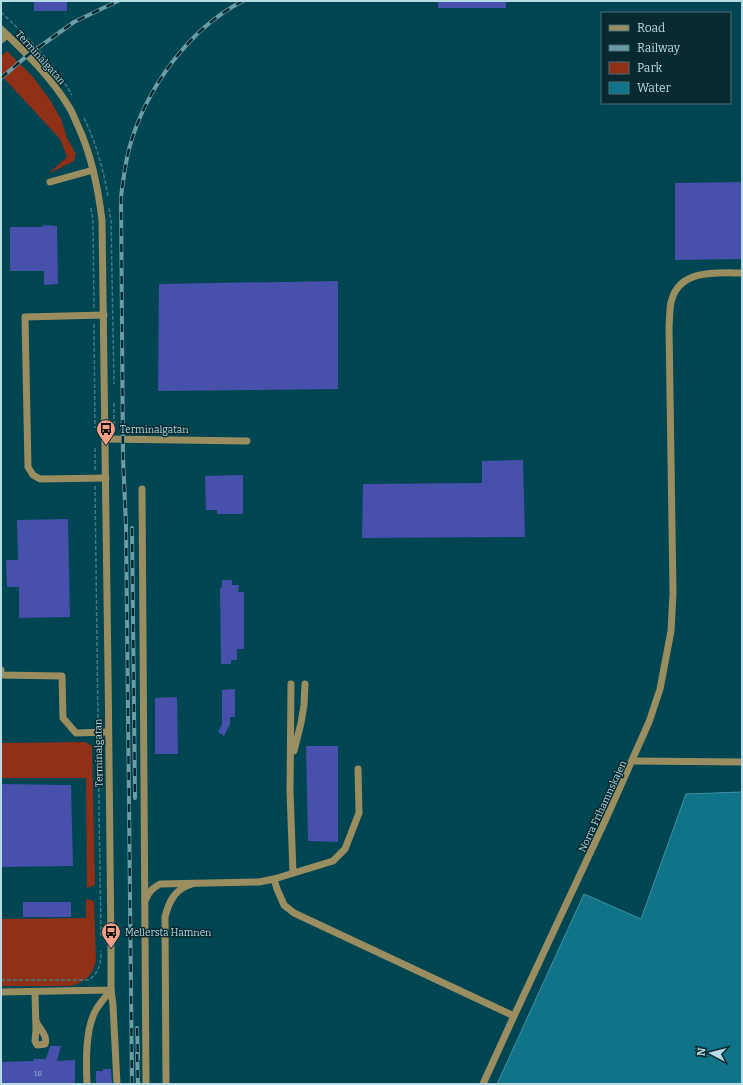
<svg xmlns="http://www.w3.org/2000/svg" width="743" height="1085" viewBox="0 0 743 1085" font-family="Bitter,serif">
	<rect width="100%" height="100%" fill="#004552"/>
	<g fill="#903017">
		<polygon points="7,51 33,77 50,100 61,119 67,138 76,154 74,161 48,174 67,157 60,139 1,75 1,56"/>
		<polygon points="85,742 92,746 95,885 87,888 86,778 1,778 1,743"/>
		<path d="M86,899L94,901L96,960C94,975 83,984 69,986H1V919L86,918Z"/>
	</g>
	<polygon fill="#107387" stroke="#4292a3" points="742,792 742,1084 497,1084 584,894 641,919 686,794"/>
	<g fill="#4750ab">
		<rect x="34" y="1" width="33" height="10"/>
		<rect x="438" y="1" width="68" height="7"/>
		<polygon points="742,182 742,259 675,260 675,183"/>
		<polygon points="43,225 57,226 58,284 44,285 44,271 10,271 10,227 43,227"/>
		<polygon points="338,281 338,389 158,391 159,284"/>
		<polygon points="523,460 525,537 362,538 363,484 482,483 482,461"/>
		<polygon points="243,475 243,514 217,514 217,510 206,510 205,476"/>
		<polygon points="68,519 70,617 19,618 19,587 7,587 6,560 18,560 17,520"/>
		<polygon points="222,580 232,580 232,585 239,585 238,592 244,592 244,649 237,649 237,660 231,660 231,664 221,664 220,587 222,588"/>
		<polygon points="235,689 235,717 230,717 230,724 224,736 218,732 222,724 222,690"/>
		<polygon points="177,697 178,754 155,754 155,698"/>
		<polygon points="306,746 338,746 338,842 308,841"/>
		<polygon points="1,784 71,785 73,866 1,867"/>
		<rect x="23" y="902" width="48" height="15"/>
		<polygon points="50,1046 61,1046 57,1061 75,1060 75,1084 1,1084 1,1062 34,1061 33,1059 46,1059"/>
		<polygon points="103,1069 111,1069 112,1084 96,1084 96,1071 103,1071"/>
	</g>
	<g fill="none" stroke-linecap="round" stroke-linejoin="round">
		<g stroke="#417b86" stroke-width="1.5" stroke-dasharray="4 2" stroke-linecap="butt">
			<path d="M1,12C30,40 51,60 72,95"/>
			<path d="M84,118C96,143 103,168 108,196"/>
			<polyline points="91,208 93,221 94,308"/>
			<polyline points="109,208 111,221 114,384"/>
			<polyline points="94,324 95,428"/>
			<polyline points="114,403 114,431"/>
			<polyline points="95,448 95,470"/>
			<polyline points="95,486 98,724"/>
			<polyline points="98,740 101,936"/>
			<path d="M1,980H89C99,972 101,964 101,951"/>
		</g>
		<g stroke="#9a8e60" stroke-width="7">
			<path d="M1,29C26,53 51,77 69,107C73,113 75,120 78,126C92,156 98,187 102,220C107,463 108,706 111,949V990L1,992"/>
			<polyline points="1,40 7,35"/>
			<polyline points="50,182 93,170"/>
			<polyline points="104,315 25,317 28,467 33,475 40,479 106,478"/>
			<polyline points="106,439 247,441"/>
			<polyline points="142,489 146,1084"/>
			<polyline points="1,670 1,675 62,676 63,718 76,733 108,732"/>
			<polyline points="291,684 290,791 293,873"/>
			<polyline points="294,751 301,723 304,705 305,684"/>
			<polyline points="632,761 742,762"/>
			<polyline points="274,879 277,889 284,905 294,913 514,1016 483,1084"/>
			<path d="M146,899C149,891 153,888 160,884L259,882L274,879L333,861L345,849L359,813L358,769"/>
			<path d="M35,992L36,1030L35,1041L37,1045L45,1044C48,1035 39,1029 36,1021"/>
			<path d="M514,1016L605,821L649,722L660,689L671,631L673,593L669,327C670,318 669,307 672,299C681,269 717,273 742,273"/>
			<path d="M87,1084C86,1062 85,1027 97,1008C101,1002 106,996 111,990L113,1005L117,1084"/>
			<path d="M166,1084L165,917C169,901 175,889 192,884"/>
		</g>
		<g stroke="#6b9da7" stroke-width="4">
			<g id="rail">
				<polyline points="1,78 28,55 74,22 118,1"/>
				<polyline points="132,528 135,798"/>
				<polyline points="137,1028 138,1059"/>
				<polyline points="137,1054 138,1084"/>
				<path d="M132,1084L126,525L123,458L121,197C123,181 125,165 129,149C145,90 188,29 243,1"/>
			</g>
		</g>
		<use href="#rail" stroke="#072930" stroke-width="2.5" stroke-dasharray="8" stroke-linecap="butt"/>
	</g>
	<defs>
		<g id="bus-pin" transform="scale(1)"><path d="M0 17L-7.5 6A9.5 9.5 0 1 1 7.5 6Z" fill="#f49e87" stroke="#072930"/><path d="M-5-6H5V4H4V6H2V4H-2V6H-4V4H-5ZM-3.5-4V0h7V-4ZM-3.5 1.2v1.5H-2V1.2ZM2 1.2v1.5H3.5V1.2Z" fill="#111"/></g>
	</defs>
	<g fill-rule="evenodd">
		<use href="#bus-pin" x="106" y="429"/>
		<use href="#bus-pin" x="111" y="932"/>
	</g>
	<g text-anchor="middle" stroke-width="3" stroke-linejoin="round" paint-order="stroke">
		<g font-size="8" fill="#9cb9d6">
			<text x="38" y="1076">18</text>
		</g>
		<g font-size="10" fill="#b8dce5" stroke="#072930">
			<text transform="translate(41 57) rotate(48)" y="4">Terminalgatan</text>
			<text transform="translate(98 753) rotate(-91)" y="4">Terminalgatan</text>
			<text transform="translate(602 806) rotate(-65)" y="4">Norra Frihamnskajen</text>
		</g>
		<g font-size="10" fill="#b8dce5" stroke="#072930" text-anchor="start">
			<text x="120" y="433">Terminalgatan</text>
			<text x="125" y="936">Mellersta Hamnen</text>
		</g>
	</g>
	<rect width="743" height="1085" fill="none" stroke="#b8dce5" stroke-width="4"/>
	<rect x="601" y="12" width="130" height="92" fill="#072930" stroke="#4e7178"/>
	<rect x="609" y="25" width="20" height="6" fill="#9a8e60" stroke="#4e7178"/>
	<text x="637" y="32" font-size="12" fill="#b8dce5">Road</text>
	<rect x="609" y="45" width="20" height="6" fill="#6b9da7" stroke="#4e7178"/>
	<text x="637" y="52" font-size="12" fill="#b8dce5">Railway</text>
	<rect x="609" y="62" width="20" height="12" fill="#903017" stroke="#4e7178"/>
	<text x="637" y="72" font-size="12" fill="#b8dce5">Park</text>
	<rect x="609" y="82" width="20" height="12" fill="#107387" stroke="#4e7178"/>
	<text x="637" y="92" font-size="12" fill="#b8dce5">Water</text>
	<g transform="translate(711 1053) rotate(277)" stroke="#072930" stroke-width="3" paint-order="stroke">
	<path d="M0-3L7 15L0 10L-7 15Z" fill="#b8dce5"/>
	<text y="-6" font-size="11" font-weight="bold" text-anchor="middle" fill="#b8dce5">N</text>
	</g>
</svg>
